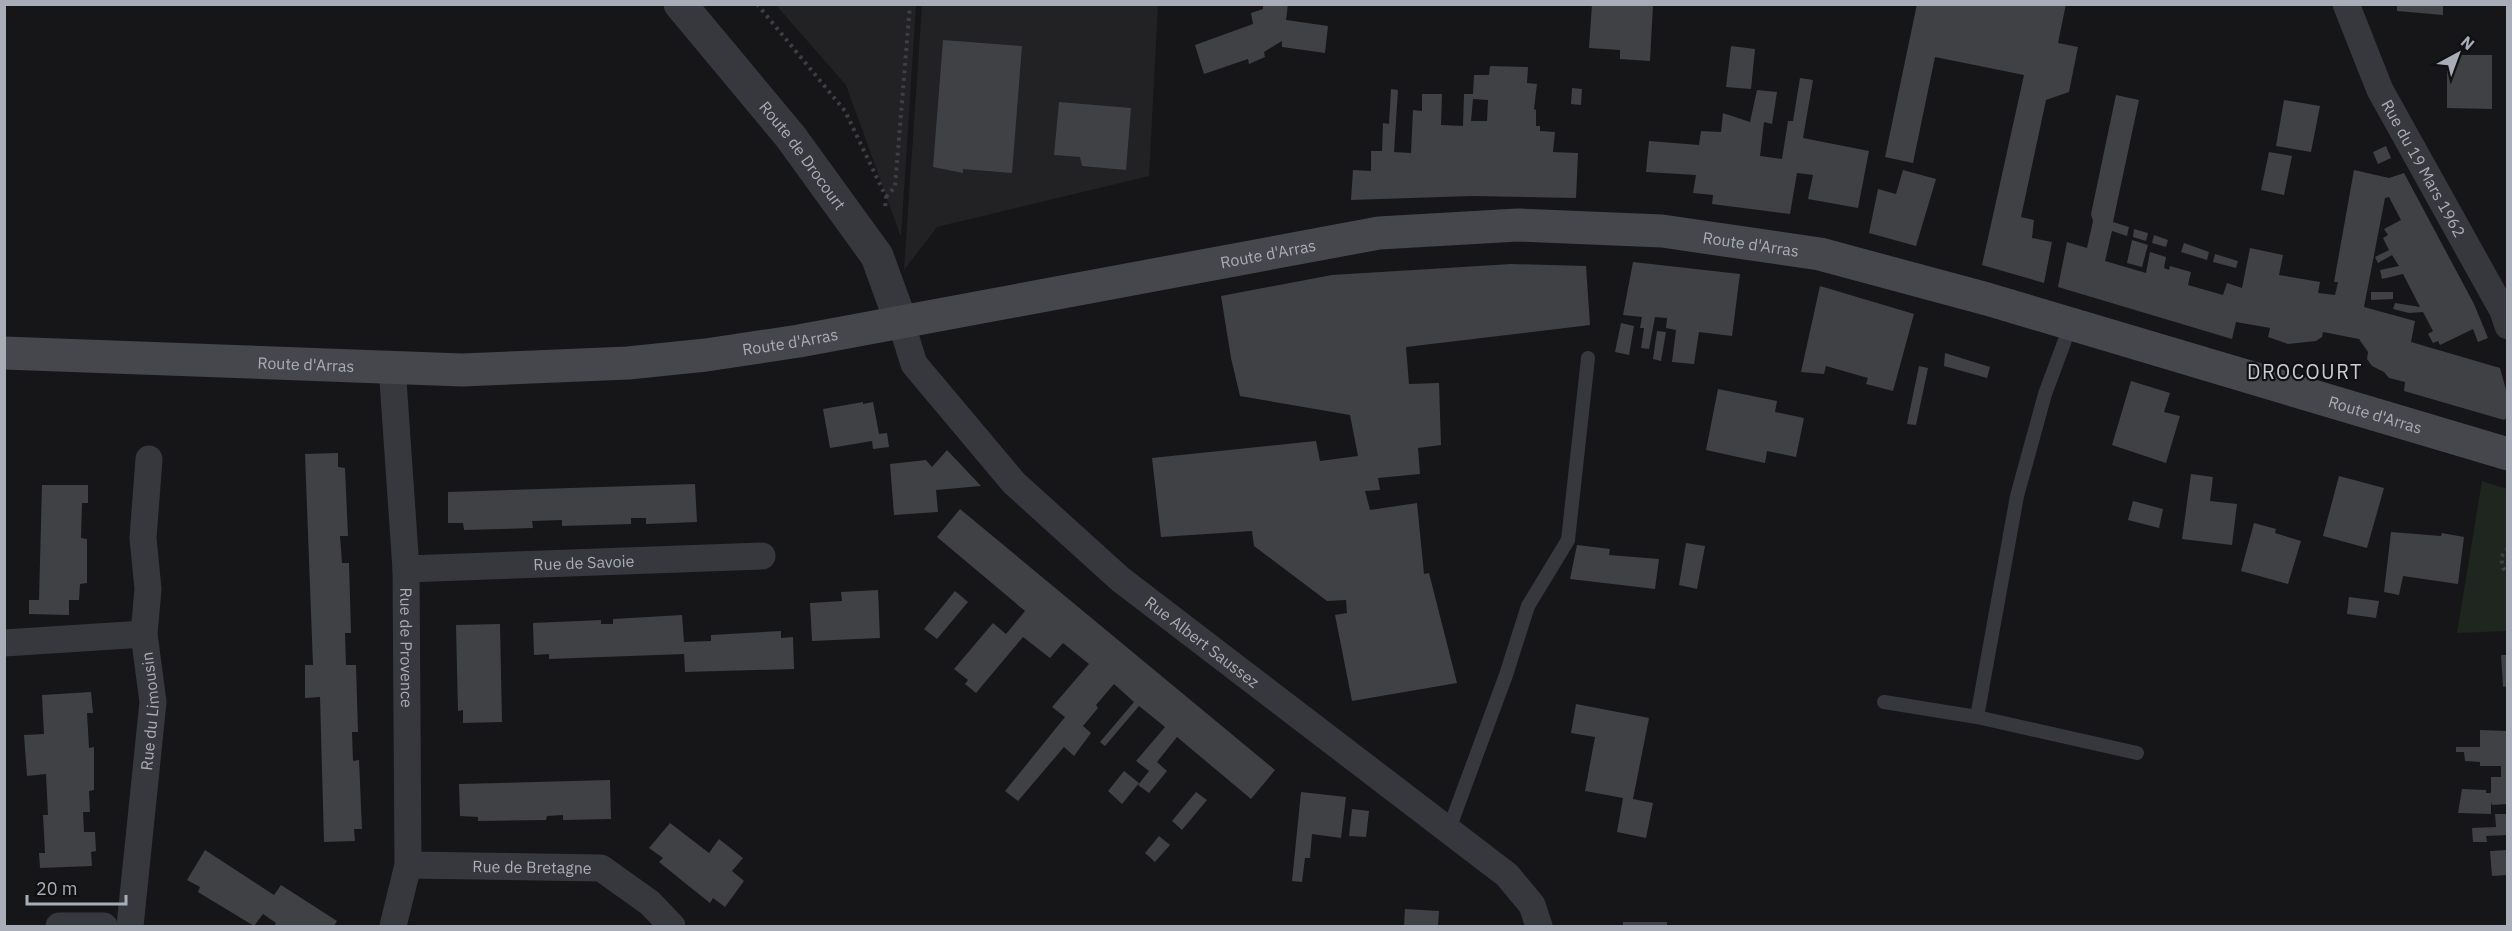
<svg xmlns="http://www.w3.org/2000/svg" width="2512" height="931" viewBox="0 0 2512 931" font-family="'IBM Plex Sans',sans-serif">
	<rect width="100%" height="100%" fill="#161618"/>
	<g fill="#222225">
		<polygon points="776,5 916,5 901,237 846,85"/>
		<polygon points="922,5 1158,5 1149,176 937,227 904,270"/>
	</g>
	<polygon fill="#1e261f" points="2482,481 2507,489 2507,631 2457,633"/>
	<g fill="#404145" fill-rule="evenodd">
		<polygon points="1263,4 1288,4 1286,20 1328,26 1325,53 1282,47 1282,41 1264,52 1265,57 1249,64 1248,59 1204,74 1195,45 1253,24 1251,13 1263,9"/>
		<polygon points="1592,4 1653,5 1650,61 1620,59 1620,50 1589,48"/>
		<polygon points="1917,4 2066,4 2058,43 2078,47 2069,92 2046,100 2021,217 2034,220 2032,238 2052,242 2044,283 1982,265 2024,75 1935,57 1913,163 1885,157"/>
		<polygon points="2397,4 2443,4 2443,15 2397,11"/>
		<polygon points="943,40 1022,46 1012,173 963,169 963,173 933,167"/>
		<polygon points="1731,46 1755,49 1751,89 1726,87"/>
		<polygon points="2447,55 2492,55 2492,109 2447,108"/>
		<path d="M1490,66L1528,67L1527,83L1537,84L1534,109L1536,110V126H1540V131L1555,132L1553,152L1578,153L1576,198L1472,196L1351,200L1353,170L1371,171V151H1382L1383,123L1389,124L1391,89L1398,90L1394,152L1411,153L1413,110L1422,111V94H1442L1441,125L1463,126L1464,94H1473L1474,75H1489ZM1473,99L1488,100L1487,121H1471Z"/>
		<polygon points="1800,78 1813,80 1803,138 1869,151 1858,208 1808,199 1813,175 1797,173 1790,214 1712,204 1713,195 1693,193 1696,175 1646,172 1649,141 1699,145 1701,131 1721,132 1723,113 1750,122 1757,90 1777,92 1772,124 1764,122 1760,156 1782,159 1788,121 1793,121"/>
		<polygon points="1572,88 1582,89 1581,105 1571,104"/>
		<polygon points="2116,95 2139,100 2113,222 2129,227 2127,236 2112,231 2105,261 2146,273 2150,252 2166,257 2164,268 2169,270 2170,266 2191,272 2188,285 2223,295 2227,283 2242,288 2250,248 2283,255 2279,275 2320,282 2318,293 2335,295 2338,282 2334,282 2354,170 2389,178 2404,173 2474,304 2488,338 2478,342 2473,329 2440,345 2438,341 2433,343 2428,334 2433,331 2423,312 2409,313 2393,309 2395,303 2420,307 2403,274 2382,279 2380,270 2399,266 2392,255 2378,263 2375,257 2389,250 2383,238 2388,235 2384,229 2401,220 2389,197 2385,198 2364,307 2415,321 2411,342 2500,368 2508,397 2508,417 2504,420 2404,391 2405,382 2389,378 2384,372 2372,366 2367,359 2368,352 2359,339 2323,332 2322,337 2316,341 2288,344 2268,337 2270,328 2236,322 2232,339 2058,287 2067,242 2087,248 2093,221 2091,214"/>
		<polygon points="2284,100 2320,106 2311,152 2276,146"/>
		<polygon points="1059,102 1131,108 1126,170 1082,166 1080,157 1054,155"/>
		<polygon points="2386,146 2391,158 2378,164 2373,152"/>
		<polygon points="2269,152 2292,156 2284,195 2261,190"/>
		<polygon points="1903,170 1936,179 1916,246 1869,233 1878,189 1896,194"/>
		<polygon points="2134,229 2148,233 2146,241 2133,237"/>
		<polygon points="2154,235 2168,240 2166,247 2152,243"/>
		<polygon points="2132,240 2148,245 2142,267 2127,263"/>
		<polygon points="2184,243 2209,252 2207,260 2181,252"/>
		<polygon points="2215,254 2238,261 2236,268 2213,262"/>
		<polygon points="1633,262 1740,274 1732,336 1699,332 1694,364 1672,362 1676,330 1666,328 1667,318 1655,317 1649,349 1641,348 1644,328 1640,328 1642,317 1623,315"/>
		<polygon points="1511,264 1586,266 1590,325 1406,347 1409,384 1439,383 1441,445 1418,448 1420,474 1378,478 1380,490 1365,491 1370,510 1417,503 1424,574 1429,573 1457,683 1352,701 1335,615 1347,613 1346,600 1327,601 1254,546 1252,531 1161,537 1152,458 1316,441 1320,461 1358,456 1350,415 1240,396 1231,358 1221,296 1332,275"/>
		<polygon points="1820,286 1914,314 1893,391 1866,384 1868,378 1826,366 1824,374 1801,372"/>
		<polygon points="2371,292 2393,292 2393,299 2371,300"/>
		<polygon points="1621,323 1634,326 1629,355 1615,352"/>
		<polygon points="1657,331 1666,332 1661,361 1653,359"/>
		<polygon points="1945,353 1990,367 1987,378 1944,366"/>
		<polygon points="1919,366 1928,368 1916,425 1907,424"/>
		<polygon points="2131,381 2170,393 2164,412 2180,416 2166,463 2112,445"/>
		<polygon points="1718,389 1777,401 1775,412 1804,418 1796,457 1767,451 1765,463 1706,450"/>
		<polygon points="863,402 863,404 873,402 879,434 887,433 889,447 873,449 872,441 830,448 823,409"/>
		<polygon points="947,450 981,486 936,490 938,512 894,515 890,464 926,460 932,467"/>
		<polygon points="338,453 338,467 345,468 348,536 340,536 341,549 342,563 349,563 351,633 345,633 346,665 356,665 358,732 352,732 353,761 359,760 362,829 354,829 355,841 324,842 320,697 305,698 305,665 313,665 305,454"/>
		<polygon points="2191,474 2213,477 2210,501 2237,504 2232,545 2182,539"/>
		<polygon points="2339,476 2384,488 2367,548 2323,536"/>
		<polygon points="695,484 697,522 646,524 646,518 631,518 631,524 562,526 562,520 532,521 533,528 464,530 463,523 448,523 448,492"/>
		<polygon points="42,485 88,485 88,503 82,503 81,538 87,539 87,583 80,584 79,600 69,600 69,615 29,614 29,600 39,600"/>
		<polygon points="2133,501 2163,509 2159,528 2128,520"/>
		<polygon points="960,509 1275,770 1251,799 1177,737 1157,762 1167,771 1149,793 1138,785 1149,771 1136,761 1165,727 1139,706 1105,746 1100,742 1134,702 1114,684 1096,705 1098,708 1083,726 1091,733 1074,756 1064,747 1018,801 1005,791 1065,717 1052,707 1089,664 1063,643 1050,658 1023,637 976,693 965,684 968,680 954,669 993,623 1006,634 1025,611 937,537"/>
		<polygon points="2254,523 2276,529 2275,533 2301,541 2288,584 2241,571"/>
		<polygon points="2391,532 2441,536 2442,533 2464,537 2458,584 2403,576 2399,595 2384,592"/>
		<polygon points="1686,543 1705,546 1697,589 1679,585"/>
		<polygon points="1577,545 1610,549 1609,555 1659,559 1655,589 1570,579"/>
		<polygon points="878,590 880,638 812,641 810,603 842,601 841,592"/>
		<polygon points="955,591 968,602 937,639 924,629"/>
		<polygon points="2349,597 2379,601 2376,618 2347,614"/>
		<polygon points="682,615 684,642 711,641 711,635 781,631 781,638 793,637 794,669 685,672 684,654 549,659 549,654 534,655 533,623 601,620 601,624 613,624 613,619"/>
		<polygon points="500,624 502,722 463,723 463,710 458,711 456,625"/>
		<polygon points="2501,655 2508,655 2508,686 2503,687"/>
		<polygon points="91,692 93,713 87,713 89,748 94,747 94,790 89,791 90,812 83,812 84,832 95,832 96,851 91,852 92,866 40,868 39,853 45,853 43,815 48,815 46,774 27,776 24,735 44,734 42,695"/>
		<polygon points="1576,704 1649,718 1633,799 1653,803 1646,838 1617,832 1623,798 1585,791 1595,737 1571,733"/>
		<polygon points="2480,730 2508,731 2508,804 2492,805 2491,802 2491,814 2458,813 2462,789 2486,790 2486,793 2491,793 2491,777 2501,777 2501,766 2480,766 2480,762 2465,761 2464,752 2456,752 2456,747 2480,747"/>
		<polygon points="1124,771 1139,783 1122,804 1108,791"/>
		<polygon points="610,780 611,819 563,820 563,815 547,816 546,820 478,821 478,817 460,816 459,784"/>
		<polygon points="1196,792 1207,800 1182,830 1172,821"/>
		<polygon points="1301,792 1346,797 1341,838 1312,834 1310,858 1305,858 1302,882 1292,881"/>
		<polygon points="1352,809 1369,811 1366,837 1349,836"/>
		<polygon points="2495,814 2508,814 2508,835 2486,836 2487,842 2473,842 2472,828 2496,827"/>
		<polygon points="670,823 709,853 719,839 743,858 732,871 744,881 725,907 713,898 710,903 685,883 659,862 663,858 649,848"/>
		<polygon points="1159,836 1170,845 1155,862 1145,853"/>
		<polygon points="205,850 274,895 281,885 337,921 334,926 274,926 276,923 263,914 254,926 198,892 200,887 187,880"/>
		<polygon points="2508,850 2508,875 2492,876 2490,851"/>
		<polygon points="1405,909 1439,911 1438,926 1404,926"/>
		<rect x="1623" y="922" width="44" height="4"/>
	</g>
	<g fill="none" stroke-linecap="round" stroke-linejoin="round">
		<g stroke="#3d3f44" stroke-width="4" stroke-dasharray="3 4.5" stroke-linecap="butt">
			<polyline points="757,4 845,111 886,197 885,209"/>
			<polyline points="886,197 895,187 910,4"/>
			<polyline points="2508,548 2501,557 2503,568 2508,573"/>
		</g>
		<g stroke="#37383d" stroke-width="14">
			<polyline points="2071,324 2045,394 2017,496 1977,717 2137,753"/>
			<polyline points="1884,702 1977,717"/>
			<polyline points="1449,829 1506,675 1528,606 1568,540 1588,358"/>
		</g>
		<g stroke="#37383d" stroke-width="27">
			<path id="s1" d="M2346,4L2380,90L2503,311L2508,326"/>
			<path id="s2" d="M901,322L914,364L1014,483L1120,579L1507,875L1532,905L1539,926"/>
			<path id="s3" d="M392,366L406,569L408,865L393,926"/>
			<path id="s4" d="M406,569L762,556"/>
			<polyline points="4,643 144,634"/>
			<path id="s5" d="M408,865L601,868L650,903L672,926"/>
			<polyline points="59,926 104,926"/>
			<path id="s6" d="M130,926L153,702L144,634L148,589L143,538L149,459"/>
		</g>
		<path stroke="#37383d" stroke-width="33" id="s7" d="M680,4L790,136L877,256L901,322"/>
		<path stroke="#45474d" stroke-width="33" id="s8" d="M4,353L462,370L628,363L706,355L799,341L1379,233L1518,225L1662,231L1820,254L1987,299L2508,454"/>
	</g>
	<g text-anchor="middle" stroke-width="4.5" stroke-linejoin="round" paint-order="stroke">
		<g font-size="16" fill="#a8adb8" stroke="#111113">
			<text dy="6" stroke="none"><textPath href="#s7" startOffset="195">Route de Drocourt</textPath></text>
			<text dy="6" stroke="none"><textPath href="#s1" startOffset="182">Rue du 19 Mars 1962</textPath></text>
			<text dy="6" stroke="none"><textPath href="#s8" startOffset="1760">Route d'Arras</textPath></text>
			<text dy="6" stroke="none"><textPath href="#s8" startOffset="1274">Route d'Arras</textPath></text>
			<text dy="6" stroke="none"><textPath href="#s8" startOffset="788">Route d'Arras</textPath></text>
			<text dy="6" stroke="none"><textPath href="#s8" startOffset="302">Route d'Arras</textPath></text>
			<text dy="6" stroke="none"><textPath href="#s8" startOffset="2408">Route d'Arras</textPath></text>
			<text dy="6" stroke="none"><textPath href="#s4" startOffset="178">Rue de Savoie</textPath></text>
			<text dy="6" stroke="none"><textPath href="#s2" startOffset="446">Rue Albert Saussez</textPath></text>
			<text dy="6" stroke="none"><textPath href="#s3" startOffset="282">Rue de Provence</textPath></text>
			<text dy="6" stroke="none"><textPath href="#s6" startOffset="216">Rue du Limousin</textPath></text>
			<text dy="6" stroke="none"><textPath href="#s5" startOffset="124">Rue de Bretagne</textPath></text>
		</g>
		<g font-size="20" letter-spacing="1.5" fill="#c9ccd4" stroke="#111113">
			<text x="2305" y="379">DROCOURT</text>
		</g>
	</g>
	<rect width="2512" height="931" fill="none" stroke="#a8adb8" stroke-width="12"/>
	<g transform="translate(2458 54) rotate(41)" stroke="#111113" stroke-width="4.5" paint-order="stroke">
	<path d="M0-4.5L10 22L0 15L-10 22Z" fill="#a8adb8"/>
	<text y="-9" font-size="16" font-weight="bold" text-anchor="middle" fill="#a8adb8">N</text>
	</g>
	<path d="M27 895v9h99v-9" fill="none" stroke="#a8adb8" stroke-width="3"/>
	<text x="36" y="895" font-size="18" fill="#a8adb8" stroke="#111113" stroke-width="4.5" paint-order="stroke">20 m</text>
</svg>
